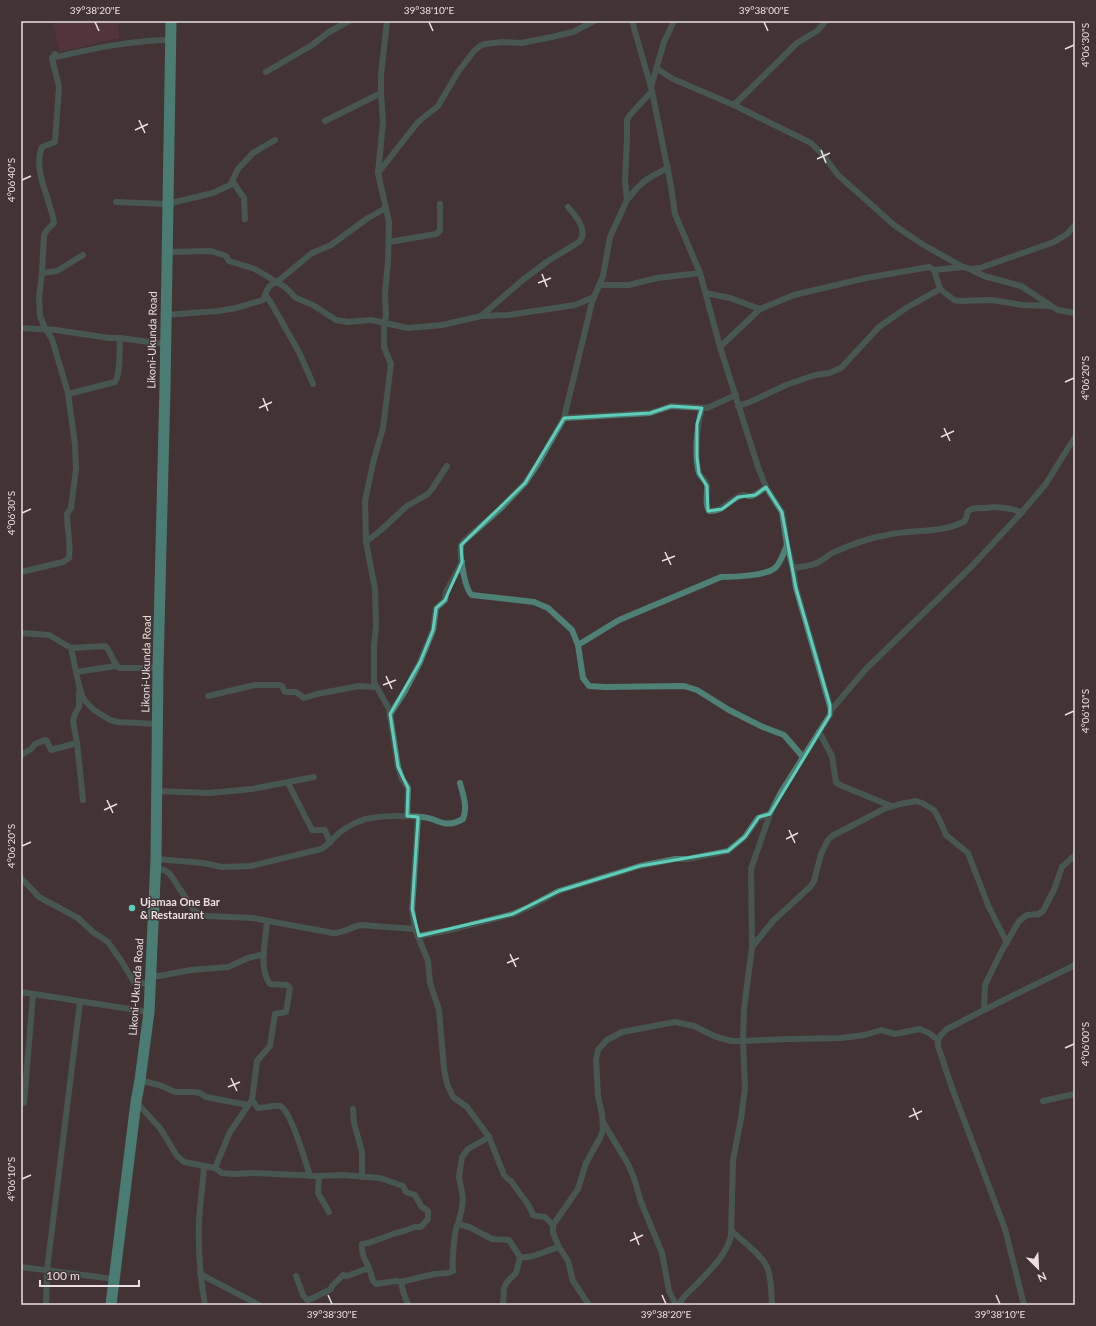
<svg xmlns="http://www.w3.org/2000/svg" width="1096" height="1326" viewBox="0 0 1096 1326" font-family="Lato,sans-serif">
	<rect width="100%" height="100%" fill="#433335"/>
	<polygon fill="#623840" points="53,21 118,21 119,38 59,52"/>
	<g fill="none" stroke-linecap="round" stroke-linejoin="round">
		<g stroke="#4e8076" stroke-width="6">
			<polyline points="387,21 381,75 381,93 383,122 378,173 389,222 388,261 385,294 386,315 384,328 384,347 391,364 383,428 373,463 365,501 366,542 375,589 376,626 374,646 374,682 389,709 398,767 402,779 408,788 407,816"/>
			<polyline points="632,21 652,91 671,186 675,214 700,273 720,347 758,467 766,487 782,512 787,545 793,568 796,588 831,710"/>
			<path d="M52,58C91,49 131,40 171,40"/>
			<polyline points="656,68 673,79 734,105 811,143 823,155 838,175 894,225 922,244 963,267 970,269 980,268 1054,242 1067,234 1075,225"/>
			<polyline points="266,72 312,45 329,32 349,21"/>
			<polyline points="651,87 664,42 674,21"/>
			<path d="M652,91L630,115L627,120V139L625,181L627,200L610,237L603,276L592,302L564,418L537,465L525,483L500,509L465,540C464,541 462,543 461,545C459,554 465,590 472,595L534,602L548,608L572,630L578,645L583,678L589,686L605,687L684,686L697,690L729,710L763,727L784,735L803,757"/>
			<polyline points="734,105 797,43 817,31 826,21"/>
			<polyline points="325,121 381,93"/>
			<polyline points="378,173 418,122 438,106 458,72 474,51 480,46 485,44 502,42 521,43 552,37 573,32 594,21"/>
			<polyline points="233,182 244,198 245,219"/>
			<path d="M627,200C641,182 647,178 668,168"/>
			<polyline points="116,202 167,204 213,193 230,185 238,169 253,153 275,140"/>
			<polyline points="389,242 436,234 440,231 440,204"/>
			<path d="M167,252L211,251L226,256L229,261L255,269L285,287L296,298L313,305L336,320L348,322L371,320L408,328L442,325L481,316L524,279L548,261L579,242C589,231 576,216 568,207"/>
			<polyline points="934,270 963,267"/>
			<polyline points="972,270 984,276 1021,286 1050,305"/>
			<polyline points="42,273 57,271 83,255"/>
			<polyline points="599,285 629,285 657,278 700,273"/>
			<polyline points="706,293 730,298 760,309"/>
			<polyline points="265,295 270,301 299,352 313,384"/>
			<path d="M166,315L218,311L236,308L263,300C267,291 267,285 277,282L312,253L331,245L368,218L386,208"/>
			<polyline points="481,316 508,315 575,305 594,297"/>
			<polyline points="21,328 56,330 109,338 120,338 165,344"/>
			<polyline points="720,347 760,309 794,295 866,278 929,267 934,270 940,289 954,300 959,301 992,300 1022,305 1051,306 1058,310 1075,313"/>
			<path d="M68,394L115,382C121,373 119,349 120,338"/>
			<polyline points="738,406 750,402 786,385 815,375 829,373 841,368 879,327 906,308 940,289"/>
			<path d="M702,408C697,426 694,455 699,473C701,478 707,481 707,486C708,494 704,503 709,511C723,512 728,501 740,496C744,494 746,495 749,496C756,496 761,490 766,487"/>
			<polyline points="564,418 650,413 671,406 707,408 736,395"/>
			<polyline points="366,542 381,530 407,506 428,494 432,489 447,466"/>
			<path d="M793,568C801,567 810,566 817,563C823,560 827,556 832,553C850,545 869,538 887,535C914,529 941,534 965,521L968,511C976,506 978,509 986,508C999,506 1009,508 1022,512"/>
			<path d="M21,572L63,562L69,558C71,543 67,529 67,514L71,508L76,469L75,445L68,393L52,339L45,328L40,316L39,297L42,273L44,235L47,230L54,223C51,200 32,170 42,147L55,142L59,87L52,58L55,54"/>
			<path d="M21,633L49,635L71,648L105,646C112,652 112,662 119,668H158"/>
			<path d="M578,645L619,620L721,577C732,577 768,576 776,567C781,562 784,552 787,545"/>
			<polyline points="71,648 79,686 82,695 85,701 94,710 110,720 118,722 158,724"/>
			<polyline points="76,672 116,666"/>
			<polyline points="79,692 79,707 75,714 73,721 77,743 83,800"/>
			<polyline points="208,696 255,685 279,685 282,686 285,692 296,692 304,698 317,694 359,686 376,687"/>
			<polyline points="390,714 405,691 420,662 433,630 436,608 445,600 446,592 462,562"/>
			<polyline points="819,732 832,756 836,782 840,785 891,806"/>
			<polyline points="21,755 31,749 35,744 45,740 47,741 51,750 77,743"/>
			<polyline points="288,783 312,830 325,830 330,843"/>
			<polyline points="156,791 210,793 252,789 314,777"/>
			<polyline points="418,817 412,909 415,929 428,961 430,983 439,1010 444,1069 447,1084 453,1097 467,1107 489,1137 504,1175 508,1179 511,1181 529,1206 533,1215 536,1216 545,1217 553,1225"/>
			<path d="M156,859L203,863L222,867L251,866L321,849C327,846 330,842 334,838C342,829 355,822 366,819C384,815 403,816 422,817C439,818 443,830 463,819C468,807 463,795 460,783"/>
			<path d="M155,868L164,870L170,874L193,909L196,912L207,916L253,918L333,933C344,933 351,927 361,925L415,929"/>
			<polyline points="21,878 39,897 78,918 93,932 108,942 122,962 134,982 151,984"/>
			<polyline points="419,936 450,930 513,914 529,907 559,891 640,866 675,859 688,859 728,851 745,837 758,818 770,814"/>
			<polyline points="752,947 773,921 811,886 814,881 821,854 828,840 832,836 884,809 900,804 916,801 922,803 934,810 940,821 946,835 968,853 988,905 1007,943"/>
			<polyline points="151,976 159,976 191,970 228,967 248,958 264,954"/>
			<polyline points="21,992 149,1012"/>
			<polyline points="984,1010 985,985 1000,954 1019,921 1027,915 1039,914 1043,911 1054,890 1062,867 1075,855"/>
			<polyline points="140,1080 162,1086 175,1092 194,1092 200,1093 206,1097 248,1105"/>
			<path d="M252,1100L258,1108C264,1108 276,1105 280,1106C291,1110 306,1164 310,1176"/>
			<polyline points="1043,1101 1075,1094"/>
			<path d="M136,1102L160,1128L177,1156L184,1162L215,1168L222,1173L234,1174L254,1173L319,1176L343,1175L380,1178L403,1186L406,1192L415,1195L421,1206L428,1211V1219L421,1227H415L404,1231L396,1233L368,1243L362,1244C361,1253 365,1260 369,1268"/>
			<polyline points="24,1103 33,995"/>
			<polyline points="353,1109 354,1123 362,1152 362,1177"/>
			<polyline points="603,1122 628,1164 634,1178 641,1202 662,1253 669,1291 676,1305"/>
			<polyline points="489,1137 468,1149 462,1157 459,1177 463,1198 462,1208 458,1224 469,1227 492,1239 509,1240 520,1257 516,1273 507,1282 504,1288 503,1305"/>
			<path d="M204,1166C203,1185 200,1203 199,1222C198,1250 200,1277 205,1305"/>
			<path d="M215,1168L230,1132L252,1100L257,1061L270,1046L275,1014L286,1012L290,988L287,985L270,984C258,968 266,939 267,921"/>
			<polyline points="319,1176 318,1193 329,1212"/>
			<path d="M732,1231C743,1242 760,1253 767,1267C772,1279 771,1293 772,1305"/>
			<path d="M520,1257C533,1259 546,1250 559,1247"/>
			<polyline points="21,1267 114,1279"/>
			<polyline points="200,1274 259,1305"/>
			<polyline points="296,1276 303,1295 307,1300 311,1299 331,1289 332,1286 343,1275 347,1276 369,1268 373,1281 376,1284 396,1281 401,1282 403,1291 408,1305"/>
			<path d="M401,1282L434,1274L448,1273L453,1271C452,1264 454,1229 458,1224"/>
			<polyline points="46,1305 47,1270 80,1002"/>
			<polyline points="589,1305 573,1281 568,1261 559,1247 553,1233 553,1225 578,1189 586,1163 600,1138 603,1130 602,1114 598,1096 596,1060 598,1050 607,1040 622,1032 675,1022 694,1026 714,1036 731,1041 743,1041 787,1039 841,1038 865,1035 881,1030 895,1034 920,1029 929,1033 938,1040"/>
			<path d="M679,1305C682,1297 689,1292 695,1286C709,1271 726,1256 731,1236L733,1160L741,1119L745,1088L743,1041L744,1009L752,947L751,869L770,814L781,792L830,715L831,710L866,669L972,566L1022,512L1045,485L1075,437"/>
			<polyline points="1024,1305 1005,1229 952,1088 938,1046 938,1040 941,1035 947,1029 984,1010 1075,965"/>
		</g>
		<polyline stroke="#55d5bf" stroke-width="11" points="111,1305 136,1102 140,1080 149,1012 156,859 158,668 165,387 171,21"/>
	</g>
	<path d="M0 0H1096V1326H0ZM671,406L702,408L697,424V457L699,473L707,486L708,511L722,509L738,497L755,495L766,487L782,512L796,588L830,705V715L770,814L759,817L745,837L728,851L640,866L559,891L513,914L419,936L412,909L418,817L407,816L408,788L398,767L390,714L420,662L433,630L436,608L445,600L462,562L461,545L525,483L564,418L650,413Z" fill="#433335" fill-opacity=".55" fill-rule="evenodd"/>
	<path fill="none" stroke="#5cceba" stroke-width="3" stroke-linejoin="round" d="M671,406L702,408L697,424V457L699,473L707,486L708,511L722,509L738,497L755,495L766,487L782,512L796,588L830,705V715L770,814L759,817L745,837L728,851L640,866L559,891L513,914L419,936L412,909L418,817L407,816L408,788L398,767L390,714L420,662L433,630L436,608L445,600L462,562L461,545L525,483L564,418L650,413Z"/>
	<path fill="none" stroke="#eadfe1" stroke-width="1.5" d="M95,22L99,31M429,22L433,31M764,22L768,31M1065,49L1074,45M139,120L145,133M135,130L148,124M821,150L826,163M817,159L830,153M22,180L31,176M542,274L547,287M538,283L551,278M1065,382L1074,378M263,398L268,411M259,408L272,402M944,428L950,441M941,437L954,431M22,513L31,509M665,552L671,565M662,561L675,556M386,676L392,689M383,685L396,680M1065,715L1074,711M107,800L113,813M104,810L117,804M789,830L795,843M786,839L798,833M22,846L31,842M510,954L516,967M507,963L519,958M1065,1048L1074,1044M231,1078L237,1091M228,1087L240,1082M913,1108L918,1120M909,1117L922,1111M22,1179L31,1175M634,1232L639,1245M630,1241L643,1235M328,1295L332,1304M662,1295L666,1304M996,1295L1000,1304"/>
	<circle fill="#5cceba" stroke="#433335" stroke-width="1.5" cx="132" cy="908" r="4"/>
	<g text-anchor="middle" stroke-width="3" stroke-linejoin="round" paint-order="stroke">
		<g font-size="11" fill="#eadfe1" stroke="#433335">
			<text transform="translate(152 340) rotate(-89)" y="4">Likoni-Ukunda Road</text>
			<text transform="translate(146 664) rotate(-89)" y="4">Likoni-Ukunda Road</text>
			<text transform="translate(136 987) rotate(-86)" y="4">Likoni-Ukunda Road</text>
		</g>
		<g font-size="11" font-weight="bold" fill="#eadfe1" stroke="#433335" text-anchor="start">
			<text x="140" y="906">Ujamaa One Bar<tspan x="140" dy="13">&amp; Restaurant</tspan></text>
		</g>
	</g>
	<rect width="1096" height="1326" fill="none" stroke="#433335" stroke-width="44"/>
	<g transform="translate(1038 1268) rotate(156)" stroke="#433335" stroke-width="3" paint-order="stroke">
	<path d="M0-3L7 15L0 10L-7 15Z" fill="#eadfe1"/>
	<text y="-6" font-size="11" font-weight="bold" text-anchor="middle" fill="#eadfe1">N</text>
	</g>
	<path d="M40 1280v6h99v-6" fill="none" stroke="#eadfe1" stroke-width="2"/>
	<text x="46" y="1280" font-size="12" fill="#eadfe1" stroke="#433335" stroke-width="3" paint-order="stroke">100 m</text>
	<rect x="22" y="22" width="1052" height="1282" fill="none" stroke="#eadfe1" stroke-width="1.5"/>
	<g font-size="10" text-anchor="middle" fill="#eadfe1">
		<text x="95" y="14">39°38'20"E</text>
		<text x="429" y="14">39°38'10"E</text>
		<text x="764" y="14">39°38'00"E</text>
		<text transform="translate(1085 45) rotate(-90)" y="4">4°06'30"S</text>
		<text transform="translate(11 180) rotate(-90)" y="4">4°06'40"S</text>
		<text transform="translate(1085 378) rotate(-90)" y="4">4°06'20"S</text>
		<text transform="translate(11 513) rotate(-90)" y="4">4°06'30"S</text>
		<text transform="translate(1085 711) rotate(-90)" y="4">4°06'10"S</text>
		<text transform="translate(11 846) rotate(-90)" y="4">4°06'20"S</text>
		<text transform="translate(1085 1044) rotate(-90)" y="4">4°06'00"S</text>
		<text transform="translate(11 1179) rotate(-90)" y="4">4°06'10"S</text>
		<text x="332" y="1318">39°38'30"E</text>
		<text x="666" y="1318">39°38'20"E</text>
		<text x="1000" y="1318">39°38'10"E</text>
	</g>
</svg>
